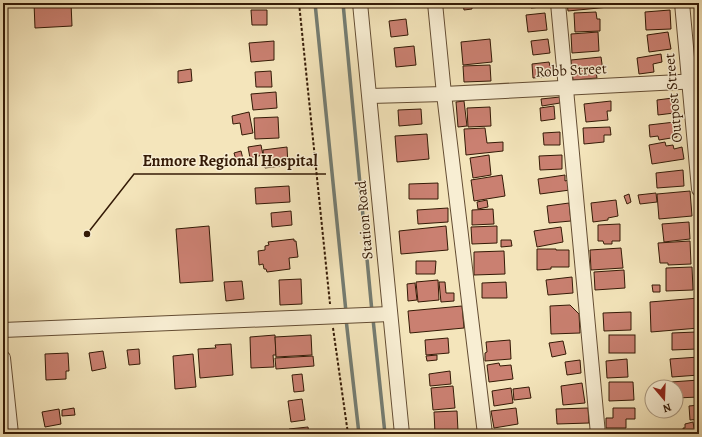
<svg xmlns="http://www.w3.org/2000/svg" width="702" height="437" viewBox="0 0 702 437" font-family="Alegreya,serif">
	<rect width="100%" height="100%" fill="#f4e5bb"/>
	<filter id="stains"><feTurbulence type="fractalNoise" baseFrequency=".005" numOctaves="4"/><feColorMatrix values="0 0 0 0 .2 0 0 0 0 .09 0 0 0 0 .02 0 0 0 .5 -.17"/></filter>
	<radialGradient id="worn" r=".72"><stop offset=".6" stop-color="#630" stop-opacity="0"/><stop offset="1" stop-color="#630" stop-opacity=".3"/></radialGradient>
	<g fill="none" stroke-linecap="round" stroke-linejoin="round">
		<g stroke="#747c71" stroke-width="3.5">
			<polyline points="315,3 346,312"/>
			<polyline points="343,3 372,312"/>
			<polyline points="346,319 359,434"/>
			<polyline points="373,319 385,434"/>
		</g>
	</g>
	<g fill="#ca8071" stroke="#341a06">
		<polygon points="34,3 71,3 72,26 35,28"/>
		<polygon points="524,3 542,3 542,7 531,8 530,3 524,4"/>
		<polygon points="567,3 609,3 609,7 568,11"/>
		<polygon points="642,3 669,3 669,6 642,7"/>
		<polygon points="463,4 472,4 472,9 464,10"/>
		<polygon points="251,10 267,10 267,25 252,25"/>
		<polygon points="670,10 671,29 646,30 645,12"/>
		<polygon points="596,12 597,19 600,19 600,31 575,32 574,13"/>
		<polygon points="545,13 547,30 528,32 526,15"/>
		<polygon points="406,19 408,35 391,37 389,21"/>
		<polygon points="598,32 599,51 572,53 571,34"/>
		<polygon points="668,32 671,49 649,52 647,35"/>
		<polygon points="490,39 492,62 463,65 461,42"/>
		<polygon points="548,39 550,53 533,55 531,41"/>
		<polygon points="274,41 274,60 251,62 249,43"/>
		<polygon points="414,46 416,65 396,67 394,48"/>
		<polygon points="661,54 662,62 653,64 654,72 639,74 637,58"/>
		<polygon points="601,57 603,71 596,72 597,78 573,80 571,60"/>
		<polygon points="549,62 550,66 553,66 553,74 551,75 551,76 533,78 532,64"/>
		<polygon points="490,65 491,81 464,82 463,66"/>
		<polygon points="191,69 192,81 178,83 178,71"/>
		<polygon points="271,71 272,87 256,87 255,72"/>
		<polygon points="276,92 277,108 253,110 251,94"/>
		<polygon points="560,97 560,103 542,106 541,99"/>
		<polygon points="673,98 674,113 658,115 657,100"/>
		<polygon points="464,101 467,126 458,127 456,102"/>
		<polygon points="611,101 611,111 607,111 608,120 586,122 584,104"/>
		<polygon points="554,106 555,119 541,121 540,108"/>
		<polygon points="490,107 491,126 468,127 467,108"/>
		<polygon points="421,109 422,124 399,126 398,110"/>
		<polygon points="249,112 253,133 242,135 240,123 233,124 232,116"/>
		<polygon points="278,117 279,138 255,139 254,118"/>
		<polygon points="675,122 677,137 659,140 658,136 650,137 649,125"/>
		<polygon points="610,127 611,135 604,135 604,142 584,144 583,128"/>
		<polygon points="485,128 487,143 503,142 503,151 466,155 464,129"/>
		<polygon points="560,132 560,145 544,145 543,133"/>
		<polygon points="427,134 429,159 397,162 395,136"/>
		<polygon points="665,142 666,146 673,145 674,149 682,147 684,159 652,164 649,145"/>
		<polygon points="261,145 263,155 250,158 248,147"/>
		<polygon points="287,147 288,165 265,168 263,150"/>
		<polygon points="241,151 243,159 236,160 234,153"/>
		<polygon points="489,155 491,175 473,178 470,158"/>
		<polygon points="562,155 562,169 540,170 539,156"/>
		<polygon points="683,170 684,186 657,188 656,173"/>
		<polygon points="502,175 505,196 474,201 471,180"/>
		<polygon points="565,175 565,181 568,180 570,190 540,194 538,179"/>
		<polygon points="438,183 438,199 409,199 409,184"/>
		<polygon points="289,186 290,202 256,204 255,188"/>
		<polygon points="690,191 692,216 659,219 657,194"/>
		<polygon points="656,193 657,202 640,204 638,195"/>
		<polygon points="629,194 631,202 627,204 624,196"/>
		<polygon points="487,200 488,207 478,209 477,202"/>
		<polygon points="616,200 618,216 608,218 608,220 593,222 591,203"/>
		<polygon points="569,203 571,221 549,223 547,206"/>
		<polygon points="448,208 448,222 418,224 417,210"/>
		<polygon points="493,209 494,224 472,225 472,210"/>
		<polygon points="291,211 292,225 272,227 271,213"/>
		<polygon points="689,222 690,239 664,242 662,224"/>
		<polygon points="620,224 620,241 612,241 612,244 604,244 603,241 598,241 598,225"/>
		<polygon points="209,226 213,281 180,283 176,229"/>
		<polygon points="446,226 448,250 401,254 399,231"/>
		<polygon points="497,226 497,243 472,244 471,227"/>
		<polygon points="561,227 563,242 537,247 534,231"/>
		<polygon points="294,239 294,241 296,241 298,257 289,258 290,269 267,272 266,269 264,269 263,264 259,265 258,251 265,250 265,246 269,245 268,242"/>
		<polygon points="501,240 511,240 512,246 501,247"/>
		<polygon points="690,241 691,264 668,265 668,263 660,263 658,243"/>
		<polygon points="621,248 623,268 591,270 590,250"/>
		<polygon points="537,249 556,249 556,250 569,250 569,267 551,267 551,269 537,270"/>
		<polygon points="504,251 505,274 474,275 474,252"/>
		<polygon points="416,261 436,261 435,274 416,274"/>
		<polygon points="692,267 693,290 666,291 666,268"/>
		<polygon points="624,270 625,288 595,290 594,272"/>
		<polygon points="572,277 573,293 548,295 546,280"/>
		<polygon points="301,279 302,304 280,305 279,280"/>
		<polygon points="438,280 439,300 418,302 416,282"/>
		<polygon points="242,281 244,299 226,301 224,282"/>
		<polygon points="439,282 445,282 446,293 454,293 454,301 441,302"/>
		<polygon points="506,282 507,298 482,298 482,283"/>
		<polygon points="415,283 417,300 408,301 407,284"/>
		<polygon points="652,285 660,285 660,292 653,292"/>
		<polygon points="699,298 699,328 651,332 650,302"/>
		<polygon points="570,305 579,314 580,333 551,334 550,306"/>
		<polygon points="462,306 464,328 410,333 408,311"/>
		<polygon points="631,312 631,330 604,331 603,313"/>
		<polygon points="696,332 697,349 672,350 672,333"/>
		<polygon points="275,335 276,355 273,355 274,367 251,368 250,337"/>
		<polygon points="311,335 312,355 276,357 275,337"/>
		<rect x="609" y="335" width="26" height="18"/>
		<polygon points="448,338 449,353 426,355 425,340"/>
		<polygon points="510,340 511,359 485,361 485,353 487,352 486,342"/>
		<polygon points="563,341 566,354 552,357 549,343"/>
		<polygon points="231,344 233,375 200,378 198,349 216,348 215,345"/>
		<polygon points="139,349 140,364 129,365 127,350"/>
		<polygon points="103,351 106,368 92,371 89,353"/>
		<polygon points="68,353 69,371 66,371 66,379 46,380 45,354"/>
		<polygon points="193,354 196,387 175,389 173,356"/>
		<polygon points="437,355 437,360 427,361 426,356"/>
		<polygon points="313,356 314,366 276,369 275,358"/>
		<polygon points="699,357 699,375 672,377 670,359"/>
		<polygon points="627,359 628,377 607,378 606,361"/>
		<polygon points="580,360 581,373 567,375 565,362"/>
		<polygon points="499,363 500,366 511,365 513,379 489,382 487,365"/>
		<polygon points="450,371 451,384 430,386 429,374"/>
		<polygon points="302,374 304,391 294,392 292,375"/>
		<polygon points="699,380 699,397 676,398 676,387 671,387 671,382"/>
		<polygon points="609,382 633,382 634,400 609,401"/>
		<polygon points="582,383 585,403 563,405 561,386"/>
		<polygon points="453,386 455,408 433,410 431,388"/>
		<polygon points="529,387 531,398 514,400 513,389"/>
		<polygon points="511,388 513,403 494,406 492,391"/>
		<polygon points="302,399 305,420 291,422 288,401"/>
		<polygon points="699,405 699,419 690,420 689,406"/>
		<polygon points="74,408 75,415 62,416 62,410"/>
		<polygon points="516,408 518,424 494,428 491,411"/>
		<polygon points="588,408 589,423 557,424 556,409"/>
		<polygon points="613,408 635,408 635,419 626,419 626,428 606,428 606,418 613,418"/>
		<polygon points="59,409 61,424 45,427 42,412"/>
		<polygon points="457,411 458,431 435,433 434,412"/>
		<polygon points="693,422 694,428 699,427 699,434 684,434 683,428 685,428 685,424"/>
		<polygon points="308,427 309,434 289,434 289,429"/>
		<polygon points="594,430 594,434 555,434 555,432"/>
		<polygon points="522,432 523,434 498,434"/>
		<polygon points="634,432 634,434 614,434 614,433"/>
	</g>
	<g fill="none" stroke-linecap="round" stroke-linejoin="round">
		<g stroke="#644d33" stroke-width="16">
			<g id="minor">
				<polyline points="360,3 402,434"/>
				<polyline points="435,3 444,94 485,434"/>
				<polyline points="558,3 598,434"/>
				<polyline points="682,3 699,189"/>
				<polyline points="370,96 444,94 699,81"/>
				<polyline points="3,330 390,314"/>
				<polyline points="3,358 11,434"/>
			</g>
		</g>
		<g stroke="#341a06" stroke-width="2" stroke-dasharray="3 2" stroke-linecap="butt">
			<polyline points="299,3 330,304"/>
			<polyline points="333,328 348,434"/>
		</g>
		<use href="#minor" stroke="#f8eed3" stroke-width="14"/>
	</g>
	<g text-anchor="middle" stroke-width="3" stroke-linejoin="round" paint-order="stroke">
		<g font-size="15" fill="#341a06" stroke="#f8eed3">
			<text transform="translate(571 70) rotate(-3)" y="5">Robb Street</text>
			<text transform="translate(673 98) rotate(-95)" y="5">Outpost Street</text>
			<text transform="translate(364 220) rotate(-95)" y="5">Station Road</text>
		</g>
	</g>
	<path fill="none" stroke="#341a06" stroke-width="1.5" d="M87 234L134 174H326"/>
	<circle fill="#341a06" stroke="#f8eed3" stroke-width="1.5" cx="87" cy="234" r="4"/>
	<g font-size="16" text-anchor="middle" font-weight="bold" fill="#341a06" stroke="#f8eed3" stroke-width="3" stroke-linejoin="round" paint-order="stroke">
		<text x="230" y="166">Enmore Regional Hospital</text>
	</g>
	<rect width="702" height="437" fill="none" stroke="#f4e5bb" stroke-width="16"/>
	<rect x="4" y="4" width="694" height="429" fill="none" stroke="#341a06" stroke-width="2"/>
	<rect x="8" y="8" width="686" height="421" fill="none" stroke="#341a06"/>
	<g transform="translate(664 399) rotate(161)"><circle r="19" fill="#f8eed3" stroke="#aa9981"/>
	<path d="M0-3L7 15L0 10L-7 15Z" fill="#8f2418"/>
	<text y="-6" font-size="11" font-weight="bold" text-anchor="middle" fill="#341a06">N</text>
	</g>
	<rect width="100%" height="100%" filter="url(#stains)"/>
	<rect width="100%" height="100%" fill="url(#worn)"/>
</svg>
